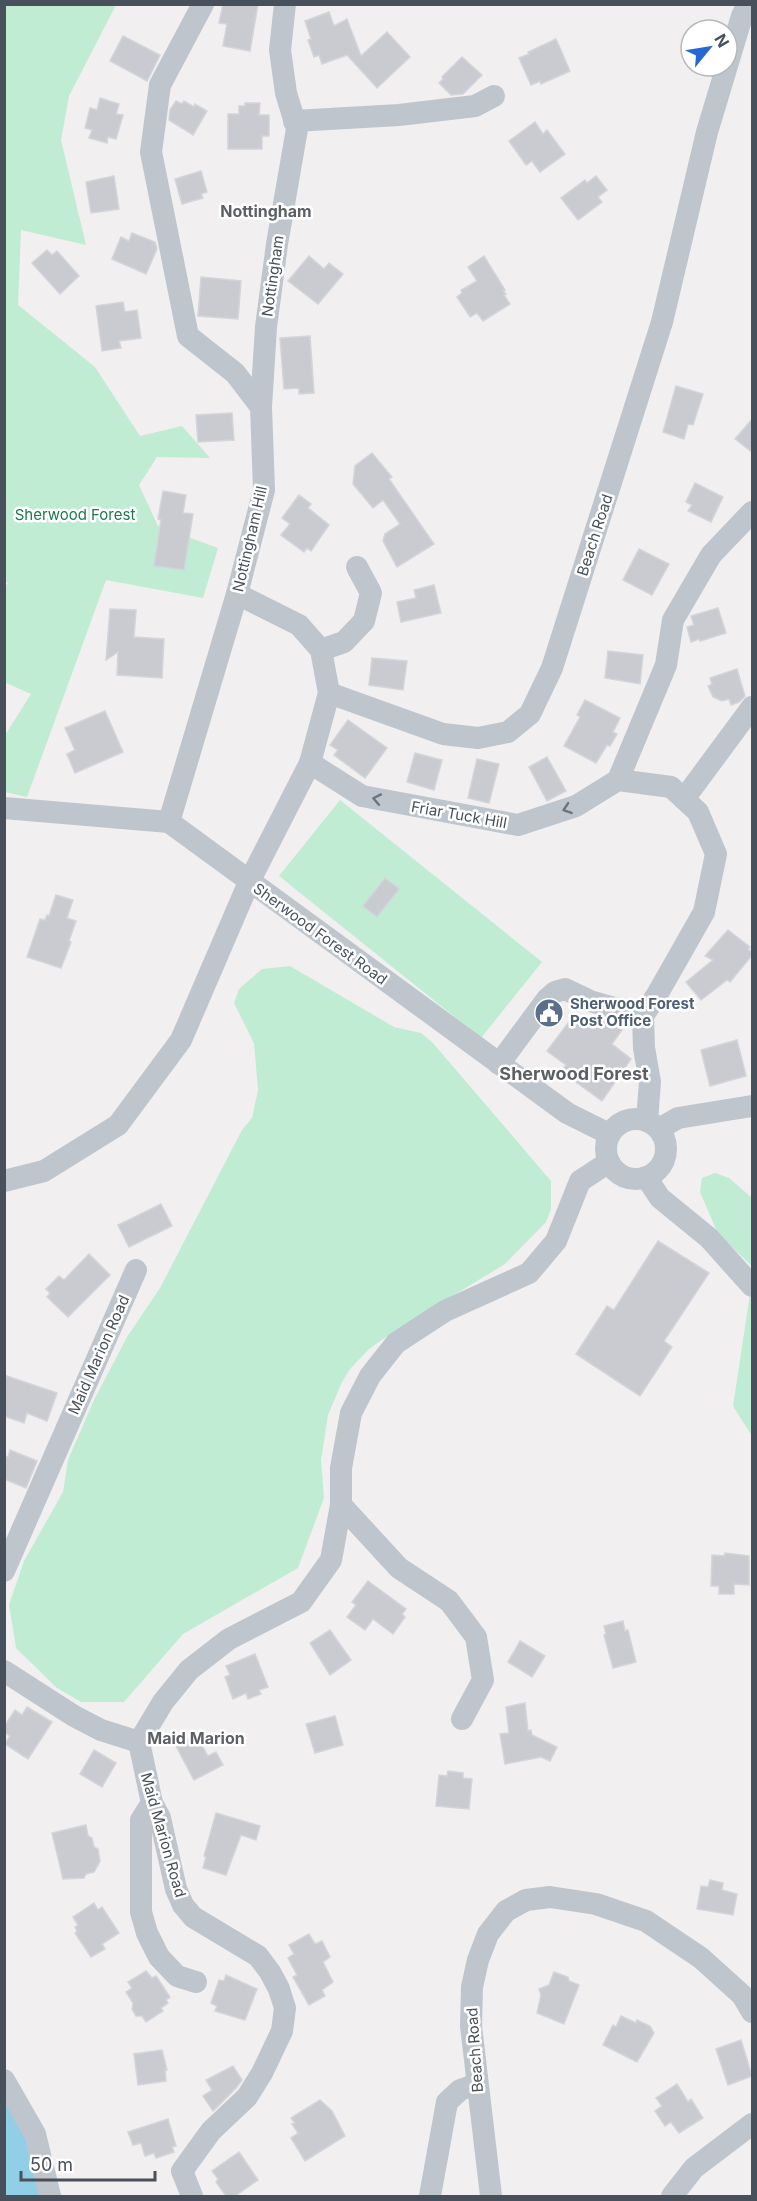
<svg xmlns="http://www.w3.org/2000/svg" width="757" height="2201" viewBox="0 0 757 2201" font-family="Inter,sans-serif">
	<rect width="100%" height="100%" fill="#f1efef"/>
	<g fill="#c0ecd4">
		<polygon points="5,5 116,5 69,96 61,140 86,245 21,230 18,305 95,367 140,436 182,426 210,458 157,457 139,485 158,526 218,548 203,598 106,580 27,797 5,792 4,737 31,694 4,682 4,588 8,583 4,581"/>
		<polygon points="340,800 542,962 481,1038 279,876"/>
		<polygon points="290,966 394,1027 421,1033 432,1042 551,1181 551,1209 546,1222 505,1264 393,1332 369,1349 350,1369 342,1382 328,1415 321,1460 324,1498 298,1568 183,1634 124,1702 81,1702 57,1688 16,1648 9,1605 24,1561 63,1492 68,1460 94,1400 127,1337 160,1288 242,1130 252,1118 258,1090 254,1043 234,1003 239,989 262,969"/>
		<polygon points="715,1173 729,1178 752,1198 752,1266 718,1234 700,1192 702,1178"/>
		<polygon points="752,1281 752,1436 733,1406"/>
	</g>
	<polygon fill="#90cfe6" points="4,2098 29,2145 40,2196 5,2196"/>
	<g fill="#c9cbd1" stroke="#d3d5da" stroke-width="1.5">
		<polygon points="223,4 258,4 250,51 223,46 227,24 219,23"/>
		<polygon points="329,12 334,26 347,19 361,56 387,32 410,57 377,88 347,55 322,64 319,55 314,57 308,40 311,39 305,21"/>
		<polygon points="123,36 160,55 147,81 110,61"/>
		<polygon points="556,39 570,71 541,84 540,81 531,85 519,58 529,54 528,52"/>
		<polygon points="462,57 482,75 463,94 451,95 439,83 443,79 442,77"/>
		<polygon points="100,98 119,104 116,114 123,115 116,139 108,137 107,143 89,138 92,130 85,128 90,108 97,110"/>
		<polygon points="176,101 182,104 184,101 194,107 195,104 207,111 193,135 169,120 170,110"/>
		<polygon points="245,103 260,103 259,115 269,115 269,136 262,136 262,149 228,149 228,114 239,114 239,106 245,106"/>
		<polygon points="535,122 543,134 547,130 565,154 540,172 532,161 526,165 509,141"/>
		<polygon points="201,171 207,192 201,194 203,198 182,204 175,179"/>
		<polygon points="114,176 119,209 91,213 86,182"/>
		<polygon points="596,176 607,190 598,197 602,202 578,220 561,198 585,180 587,183"/>
		<polygon points="132,233 155,242 157,249 146,274 112,259 121,237 129,241"/>
		<polygon points="47,250 52,255 57,251 79,276 60,294 32,263"/>
		<polygon points="309,256 324,269 329,263 343,274 318,304 288,281"/>
		<polygon points="484,256 505,290 503,291 506,294 504,295 510,304 483,321 477,313 470,317 457,297 462,293 461,290 477,281 468,267"/>
		<polygon points="201,277 241,281 238,319 198,316"/>
		<polygon points="123,302 125,312 137,310 141,338 119,341 121,348 102,351 96,306"/>
		<polygon points="310,336 314,393 299,394 299,388 284,389 280,338"/>
		<polygon points="676,386 703,394 693,425 688,424 684,439 663,432"/>
		<polygon points="232,413 234,440 198,442 196,415"/>
		<polygon points="753,418 753,453 735,439"/>
		<polygon points="372,453 392,477 389,479 434,544 397,567 383,541 385,534 400,524 383,500 373,508 353,484 355,466"/>
		<polygon points="695,483 723,497 711,522 688,511 692,505 686,502"/>
		<polygon points="163,491 186,495 183,513 193,514 184,570 154,566 161,520 158,519"/>
		<polygon points="299,495 311,504 308,508 329,525 311,551 307,548 304,552 281,535 290,524 282,518"/>
		<polygon points="639,549 669,564 652,595 623,580"/>
		<polygon points="434,585 441,613 401,622 397,602 416,598 414,590"/>
		<polygon points="718,608 726,633 700,641 699,639 691,642 687,627 694,625 691,616"/>
		<polygon points="110,609 136,610 134,637 164,639 162,678 117,675 118,652 106,660"/>
		<polygon points="608,651 643,655 640,684 605,678"/>
		<polygon points="372,658 407,661 403,690 369,685"/>
		<polygon points="737,669 745,696 739,702 731,705 729,699 722,701 713,697 708,686 712,684 710,678"/>
		<polygon points="585,700 620,718 613,732 617,734 610,746 607,745 596,763 564,746 580,717 577,715"/>
		<polygon points="105,711 123,752 75,773 67,754 75,750 65,728"/>
		<polygon points="348,720 387,748 365,778 334,755 338,750 330,745"/>
		<polygon points="415,753 442,760 434,790 407,782"/>
		<polygon points="547,757 566,791 547,801 529,767"/>
		<polygon points="477,759 499,764 489,803 468,798"/>
		<polygon points="385,878 399,889 377,917 363,906"/>
		<polygon points="56,895 73,900 67,918 76,921 69,941 71,942 61,968 27,957 40,919 45,920 47,915 49,916"/>
		<polygon points="728,930 750,947 748,949 753,954 730,982 727,980 701,1000 686,982 713,960 705,956"/>
		<polygon points="574,1015 590,1027 598,1017 608,1020 622,1030 612,1044 631,1059 602,1101 561,1071 566,1065 547,1051"/>
		<polygon points="737,1040 746,1076 710,1086 701,1050"/>
		<polygon points="161,1204 172,1226 129,1247 118,1225"/>
		<polygon points="658,1241 709,1273 664,1341 672,1347 640,1396 576,1354 607,1306 614,1310"/>
		<polygon points="89,1254 110,1275 68,1317 47,1297 50,1293 46,1289 59,1276 64,1280"/>
		<polygon points="4,1375 57,1393 47,1421 27,1413 24,1423 4,1416"/>
		<polygon points="10,1450 37,1461 26,1488 4,1479 4,1456 8,1457"/>
		<polygon points="725,1553 749,1556 749,1585 734,1584 734,1594 719,1594 719,1586 711,1586 712,1555 724,1556"/>
		<polygon points="368,1581 406,1609 402,1614 405,1617 393,1634 373,1619 365,1630 347,1617 356,1605 352,1602"/>
		<polygon points="623,1621 625,1631 628,1630 636,1662 613,1668 604,1635 606,1634 604,1626"/>
		<polygon points="330,1630 351,1660 330,1675 310,1643"/>
		<polygon points="520,1641 545,1656 532,1677 508,1662"/>
		<polygon points="255,1654 268,1687 259,1690 261,1694 248,1699 246,1693 233,1699 225,1677 230,1675 226,1666"/>
		<polygon points="525,1703 528,1731 531,1730 532,1735 557,1747 550,1761 541,1757 505,1764 500,1734 509,1733 506,1707"/>
		<polygon points="27,1707 52,1722 28,1759 5,1744 10,1736 4,1732 4,1727 15,1710 22,1715"/>
		<polygon points="335,1716 343,1745 315,1753 306,1724"/>
		<polygon points="196,1735 208,1756 216,1752 223,1765 194,1780 176,1746"/>
		<polygon points="94,1750 116,1763 102,1787 80,1774"/>
		<polygon points="448,1771 463,1773 463,1778 472,1779 469,1809 436,1806 439,1775 447,1776"/>
		<polygon points="216,1813 260,1826 256,1840 241,1835 226,1875 203,1868 206,1857 204,1856"/>
		<polygon points="86,1825 88,1836 92,1838 94,1847 98,1849 100,1861 94,1872 86,1874 84,1878 63,1879 52,1833"/>
		<polygon points="710,1880 723,1883 722,1890 737,1894 733,1915 697,1909 701,1886 708,1887"/>
		<polygon points="94,1903 98,1910 102,1907 119,1933 102,1944 105,1949 91,1957 75,1933 77,1931 75,1927 78,1925 73,1917"/>
		<polygon points="309,1934 315,1944 322,1941 330,1957 323,1962 333,1982 322,1990 325,1996 309,2005 293,1977 297,1975 288,1958 294,1954 289,1945"/>
		<polygon points="146,1971 152,1978 156,1976 170,1997 166,2000 168,2003 161,2008 163,2011 146,2022 142,2016 136,2016 132,2009 133,2003 126,1992 132,1988 128,1982"/>
		<polygon points="554,1972 568,1977 569,1981 579,1985 564,2024 537,2013 541,1995 539,1989 549,1985"/>
		<polygon points="226,1975 257,1989 245,2020 215,2011 217,2006 211,2003 219,1980 224,1981"/>
		<polygon points="621,2016 636,2023 637,2020 650,2026 654,2033 637,2062 603,2045 613,2025 616,2027"/>
		<polygon points="741,2040 752,2076 728,2085 716,2049"/>
		<polygon points="162,2050 167,2070 165,2070 166,2081 138,2085 134,2054"/>
		<polygon points="233,2066 242,2080 236,2088 213,2111 203,2096 212,2090 206,2080"/>
		<polygon points="677,2084 688,2102 691,2099 703,2118 679,2133 671,2122 665,2126 655,2111 662,2106 656,2098"/>
		<polygon points="320,2100 332,2111 345,2136 305,2161 291,2138 298,2133 292,2124 295,2123 291,2118"/>
		<polygon points="168,2119 176,2146 172,2147 174,2152 156,2158 154,2153 145,2156 141,2143 133,2145 128,2132"/>
		<polygon points="239,2152 258,2180 235,2196 226,2196 216,2182 218,2179 212,2171"/>
	</g>
	<g fill="none" stroke-linecap="round" stroke-linejoin="round">
		<g stroke="#bec5cd" stroke-width="22">
			<polyline points="294,121 399,115 475,106 494,96"/>
			<polyline points="261,407 266,327 277,244 297,129 286,93 280,50 285,4"/>
			<polyline points="321,650 344,642 364,621 371,593 357,567"/>
			<polyline points="329,693 443,734 478,738 508,732 530,714 552,668 662,322 707,132 742,16 748,4"/>
			<polyline points="310,763 362,796 518,825 576,806 618,780 671,787 698,812 716,854 704,912 658,993 643,1016 644,1048 650,1082 647,1121"/>
			<polyline points="618,780 666,665 673,620 711,555 752,512"/>
			<polyline points="684,799 752,707"/>
			<polyline points="4,808 169,822 567,1113 609,1134"/>
			<polyline points="169,822 237,594 264,490 261,407 235,373 188,336 151,152 160,85 203,4"/>
			<polyline points="499,1064 547,999 555,992 565,989 590,1001 643,1016"/>
			<circle cx="636" cy="1149" r="30"/>
			<polyline points="659,1129 678,1118 752,1106"/>
			<polyline points="646,1177 660,1198 709,1238 752,1286"/>
			<polyline points="4,1181 44,1171 118,1125 181,1040 249,882 310,763 329,693 321,650 299,625 237,594"/>
			<polyline points="341,1505 399,1568 449,1601 476,1637 483,1680 462,1719"/>
			<polyline points="4,1571 136,1270"/>
			<polyline points="4,1671 74,1716 101,1730 139,1742"/>
			<polyline points="152,1803 141,1820 141,1912 147,1933 159,1957 177,1976 196,1982"/>
			<polyline points="4,2080 35,2134 50,2196"/>
			<polyline points="192,2196 182,2171 211,2131 247,2097 262,2073 282,2031 285,2008 279,1989 270,1972 258,1956 193,1917 183,1905 176,1889 160,1818 152,1803 139,1742 163,1702 189,1670 229,1639 301,1602 331,1560 341,1505 341,1468 351,1413 370,1376 396,1343 445,1311 529,1273 556,1241 580,1181 609,1162"/>
			<polyline points="430,2196 447,2102 460,2090 477,2084"/>
			<polyline points="491,2196 471,2026 472,1987 478,1960 488,1934 506,1911 526,1900 550,1897 596,1904 646,1921 701,1958 742,1995 752,2012"/>
			<polyline points="672,2196 694,2168 752,2124"/>
		</g>
	</g>
	<defs><path id="oneway-chevron" d="M-2-3.5L2.5 0L-2 3.5" fill="none" stroke-width="1.6" stroke-linecap="round" stroke-linejoin="round" transform="scale(1.5)"/></defs>
	<g stroke="#6b747d">
		<use href="#oneway-chevron" transform="translate(377 799) rotate(-169)"/>
		<use href="#oneway-chevron" transform="translate(567 809) rotate(161)"/>
	</g>
	<defs>
		<g id="civic-disc" transform="scale(1.5)"><circle r="9.5" fill="#5c6f8a" stroke="#fff"/><path d="M-.6-6.5H3V-4.5H.6V-3L4-1V1h2V6H-6V1h2V-1L-.6-3ZM-1.2 2.5V6h2.4V2.5Z" fill="#fff"/></g>
	</defs>
	<g fill-rule="evenodd">
		<use href="#civic-disc" x="549" y="1013"/>
	</g>
	<g text-anchor="middle" stroke-width="5" stroke-linejoin="round" paint-order="stroke">
		<g font-size="15" fill="#48515b" stroke="#fff">
			<text transform="translate(273 276) rotate(-82)" y="5">Nottingham</text>
			<text transform="translate(595 535) rotate(-72)" y="5">Beach Road</text>
			<text transform="translate(250 539) rotate(-77)" y="5">Nottingham Hill</text>
			<text transform="translate(459 815) rotate(10)" y="5">Friar Tuck Hill</text>
			<text transform="translate(320 934) rotate(36)" y="5">Sherwood Forest Road</text>
			<text transform="translate(99 1355) rotate(-66)" y="5">Maid Marion Road</text>
			<text transform="translate(163 1835) rotate(74)" y="5">Maid Marion Road</text>
			<text transform="translate(475 2050) rotate(-94)" y="5">Beach Road</text>
		</g>
		<g font-size="15" fill="#1d7850" stroke="#fff">
			<text x="75" y="520">Sherwood Forest</text>
		</g>
		<g font-size="15" font-weight="bold" fill="#4e5e75" stroke="#fff" text-anchor="start">
			<text x="570" y="1009">Sherwood Forest<tspan x="570" dy="17">Post Office</tspan></text>
		</g>
		<g font-size="16" font-weight="bold" fill="#5c5f63" stroke="#fff">
			<text x="266" y="217">Nottingham</text>
			<text x="196" y="1744">Maid Marion</text>
		</g>
		<g font-size="18" font-weight="bold" fill="#5c5f63" stroke="#fff">
			<text x="574" y="1080">Sherwood Forest</text>
		</g>
	</g>
	<rect width="757" height="2201" fill="none" stroke="#48515b" stroke-width="12"/>
	<g transform="translate(709 48) rotate(60)"><circle r="28" fill="#ffffff" stroke="#b6b9bd" stroke-width="1.5"/>
	<path d="M0-4.5L10 22L0 15L-10 22Z" fill="#2568d5"/>
	<text y="-9" font-size="16" font-weight="bold" text-anchor="middle" fill="#48515b">N</text>
	</g>
	<path d="M21 2171v9h134v-9" fill="none" stroke="#48515b" stroke-width="3"/>
	<text x="30" y="2171" font-size="18" fill="#48515b" stroke="#ffffff" stroke-width="4.5" paint-order="stroke">50 m</text>
</svg>
